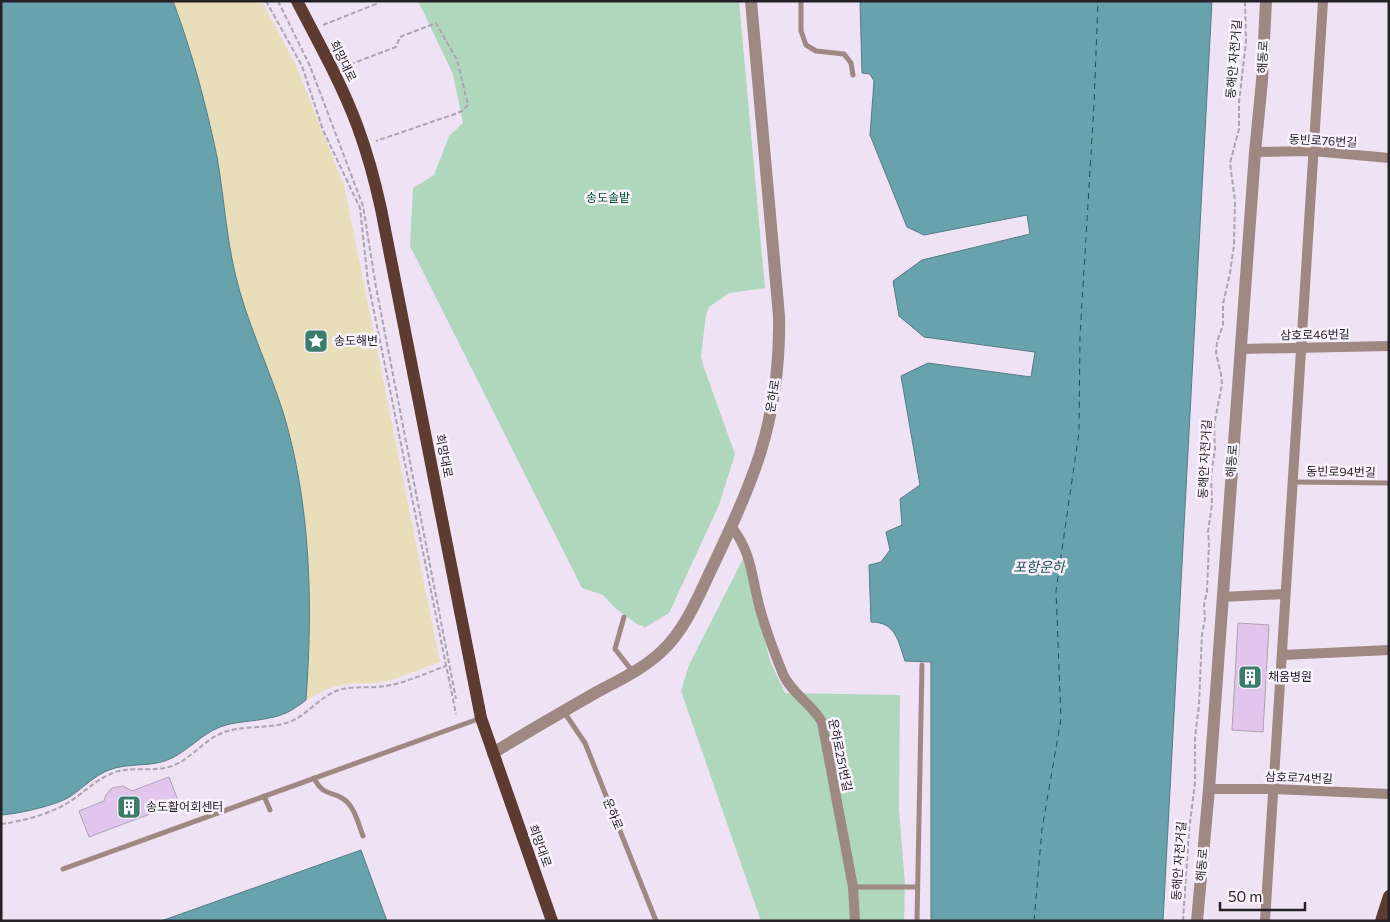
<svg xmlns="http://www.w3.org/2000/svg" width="1390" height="922" viewBox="0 0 1390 922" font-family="Commissioner,'Noto Sans KR',sans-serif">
	<rect width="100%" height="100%" fill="#efe2f4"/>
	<g fill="#aed7bb">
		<polygon points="418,1 739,1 765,288 729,293 709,307 706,315 701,356 704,368 735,454 719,505 669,613 644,628 642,625 640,626 616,609 603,595 582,588 410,246 413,188 434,175 449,136 463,123 453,74"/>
		<polygon points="744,557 770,661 785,693 900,695 899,810 905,884 904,921 761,921 681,691 689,665"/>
	</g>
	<path fill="#e8deb9" d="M173,1H262L296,66L344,185L440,662L397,678L378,683L345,684L327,689L306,700C313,605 312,504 283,412C268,365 246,321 235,273C226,235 224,196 217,157C206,104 192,52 173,1Z"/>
	<g fill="#68a3ad" stroke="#547c85">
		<path d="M1,1H173C192,52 206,104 217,157C224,196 226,235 235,273C246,321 268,365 283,412C311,504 313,605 306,700C295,709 283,716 269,718C252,722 236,721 220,727C202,734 190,749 172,758C153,768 129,762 109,770C94,776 84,787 71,796C58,805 18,814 1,815Z"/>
		<path d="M860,1H1212L1163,921H931V662L905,661C898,641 896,622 871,622L869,565L881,562L890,550L886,532L902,525L900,499L920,485L901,376L928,363L1031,377L1035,352L924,337L899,316L893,281L922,260L1030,234L1027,215L924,235L907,227L870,135L874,81L870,74L862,73Z"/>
		<polygon points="361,850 387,921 161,921"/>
	</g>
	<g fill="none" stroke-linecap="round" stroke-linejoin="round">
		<polyline stroke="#1e5159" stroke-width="1" stroke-dasharray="6 5" stroke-linecap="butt" points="1034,921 1042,829 1061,719 1056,591 1079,432 1080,336 1094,105 1098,1"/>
	</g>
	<g fill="#e1c5ed" stroke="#ada1b2">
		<polygon points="1238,623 1269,625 1263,732 1232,730"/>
		<polygon points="169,777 179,803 89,837 79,811 104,801 106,795 112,788 123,786 132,791"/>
	</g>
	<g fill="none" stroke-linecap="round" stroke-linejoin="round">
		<g stroke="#aca2b0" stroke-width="2" stroke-dasharray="5 2.5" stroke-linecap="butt">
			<polyline points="266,1 302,66 323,130 360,208 368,282 456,714"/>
			<polyline points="278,1 310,66 363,206 376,287 456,699"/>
			<polyline points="323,25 376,4 377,1"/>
			<polyline points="343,67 396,47 400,37 436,23 457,60 468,105 462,111 452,115 376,141"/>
			<path d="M1,824C20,822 53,813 69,802C84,793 96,779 113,773C131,766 150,772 169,767C190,761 202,741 222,733C242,725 265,729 286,723C306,717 317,699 336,691C351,685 369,689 385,686C406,683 426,673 446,666"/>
			<polyline points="1183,921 1189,830 1195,783 1195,737 1199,705 1202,634 1205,619 1204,605 1207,591 1209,543 1208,532 1212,504 1211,475 1215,450 1214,426 1222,384 1221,374 1216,353 1217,342 1223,325 1223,304 1230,273 1234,245 1235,201 1230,163 1239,129 1239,102 1246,42 1245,1"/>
		</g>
		<g stroke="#9e8882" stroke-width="5">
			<polyline points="801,1 801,31 806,45 816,51 844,54 851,63 853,75"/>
			<polyline points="1292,482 1389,483"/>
			<polyline points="624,617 615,649 633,672"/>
			<polyline points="564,712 585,743 656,921"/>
			<path d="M314,778C324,799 337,790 348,803C356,811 359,826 363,836"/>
			<polyline points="264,796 270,810"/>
			<polyline points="63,869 481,718"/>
			<polyline points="853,887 917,887"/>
			<polyline points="917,921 922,665"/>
		</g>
		<g stroke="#9e8882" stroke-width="10">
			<polyline points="1255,152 1313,151 1389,158"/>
			<polyline points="1241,349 1389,346"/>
			<path d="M731,526C752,553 751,574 759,605C765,628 774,652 783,674C791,693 812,704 822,722L853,887L855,921"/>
			<polyline points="1222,597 1285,594"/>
			<polyline points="1282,655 1389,650"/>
			<polyline points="1209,789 1273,789 1389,794"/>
			<polyline points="1265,921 1323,1"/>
		</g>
		<g stroke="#9e8882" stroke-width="12">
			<path d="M493,753C527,732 562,712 597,692C619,680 643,669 661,652C684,631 697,600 710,572C728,534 747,494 760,454C774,409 780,362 779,316L751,1"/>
			<polyline points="1197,921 1209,789 1255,152 1262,81 1266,1"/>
		</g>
		<g stroke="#5e3b31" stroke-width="12">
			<path d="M297,1C318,42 341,82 357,125C367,152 375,181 381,209L481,718L552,921"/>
			<polyline points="1381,921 1389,896"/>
		</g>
	</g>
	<defs>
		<g id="sight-square" transform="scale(1.25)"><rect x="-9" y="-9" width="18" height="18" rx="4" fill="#3c7c6a" stroke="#f9f2fd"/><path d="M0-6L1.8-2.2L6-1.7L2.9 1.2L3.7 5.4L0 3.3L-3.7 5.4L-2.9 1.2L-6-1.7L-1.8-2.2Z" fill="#fff"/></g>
		<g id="building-square" transform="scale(1.25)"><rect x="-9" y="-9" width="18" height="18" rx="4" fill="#3c7c6a" stroke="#f9f2fd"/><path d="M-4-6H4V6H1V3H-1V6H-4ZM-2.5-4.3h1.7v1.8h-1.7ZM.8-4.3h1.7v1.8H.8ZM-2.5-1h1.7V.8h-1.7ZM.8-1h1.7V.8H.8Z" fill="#fff"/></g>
	</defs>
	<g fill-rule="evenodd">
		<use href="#sight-square" x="316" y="341"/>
		<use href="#building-square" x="1250" y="677"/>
		<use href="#building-square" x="129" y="807"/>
	</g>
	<g text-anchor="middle" stroke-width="5" stroke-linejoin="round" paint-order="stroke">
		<g font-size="12" fill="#252127" stroke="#f9f2fd">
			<text transform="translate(1263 57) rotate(-87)" y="4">해동로</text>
			<text transform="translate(1234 59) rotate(-85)" y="4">동해안 자전거길</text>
			<text transform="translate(343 61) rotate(64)" y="4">희망대로</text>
			<text transform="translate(1323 141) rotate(3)" y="4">동빈로76번길</text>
			<text transform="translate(1315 335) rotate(-1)" y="4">삼호로46번길</text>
			<text transform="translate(773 396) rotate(-81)" y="4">운하로</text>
			<text transform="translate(444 456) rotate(79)" y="4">희망대로</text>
			<text transform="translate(1205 459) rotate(-87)" y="4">동해안 자전거길</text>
			<text transform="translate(1232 461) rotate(-86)" y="4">해동로</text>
			<text transform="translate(1341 472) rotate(1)" y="4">동빈로94번길</text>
			<text transform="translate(840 755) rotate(78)" y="4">운하로251번길</text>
			<text transform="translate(1299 778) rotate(2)" y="4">삼호로74번길</text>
			<text transform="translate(613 814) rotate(68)" y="4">운하로</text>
			<text transform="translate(540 846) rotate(70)" y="4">희망대로</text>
			<text transform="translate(1179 861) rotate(-86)" y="4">동해안 자전거길</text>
			<text transform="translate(1202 865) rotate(-85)" y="4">해동로</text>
		</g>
		<g font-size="12" fill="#014e29" stroke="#f9f2fd">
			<text x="608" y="202">송도솔밭</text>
		</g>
		<g font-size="12" fill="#252127" stroke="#f9f2fd" text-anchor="start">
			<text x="334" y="345">송도해변</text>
			<text x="1268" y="681">채움병원</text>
			<text x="146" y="811">송도활어회센터</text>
		</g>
		<g font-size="14" font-style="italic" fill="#1e5159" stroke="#f9f2fd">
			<text x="1039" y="572">포항운하</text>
		</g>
	</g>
	<rect width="1390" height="922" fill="none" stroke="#252127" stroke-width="5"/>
	<path d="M1220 902v8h85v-8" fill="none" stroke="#252127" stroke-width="2.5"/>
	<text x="1228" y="902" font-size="15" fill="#252127" stroke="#f9f2fd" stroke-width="4" paint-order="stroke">50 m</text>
</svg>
